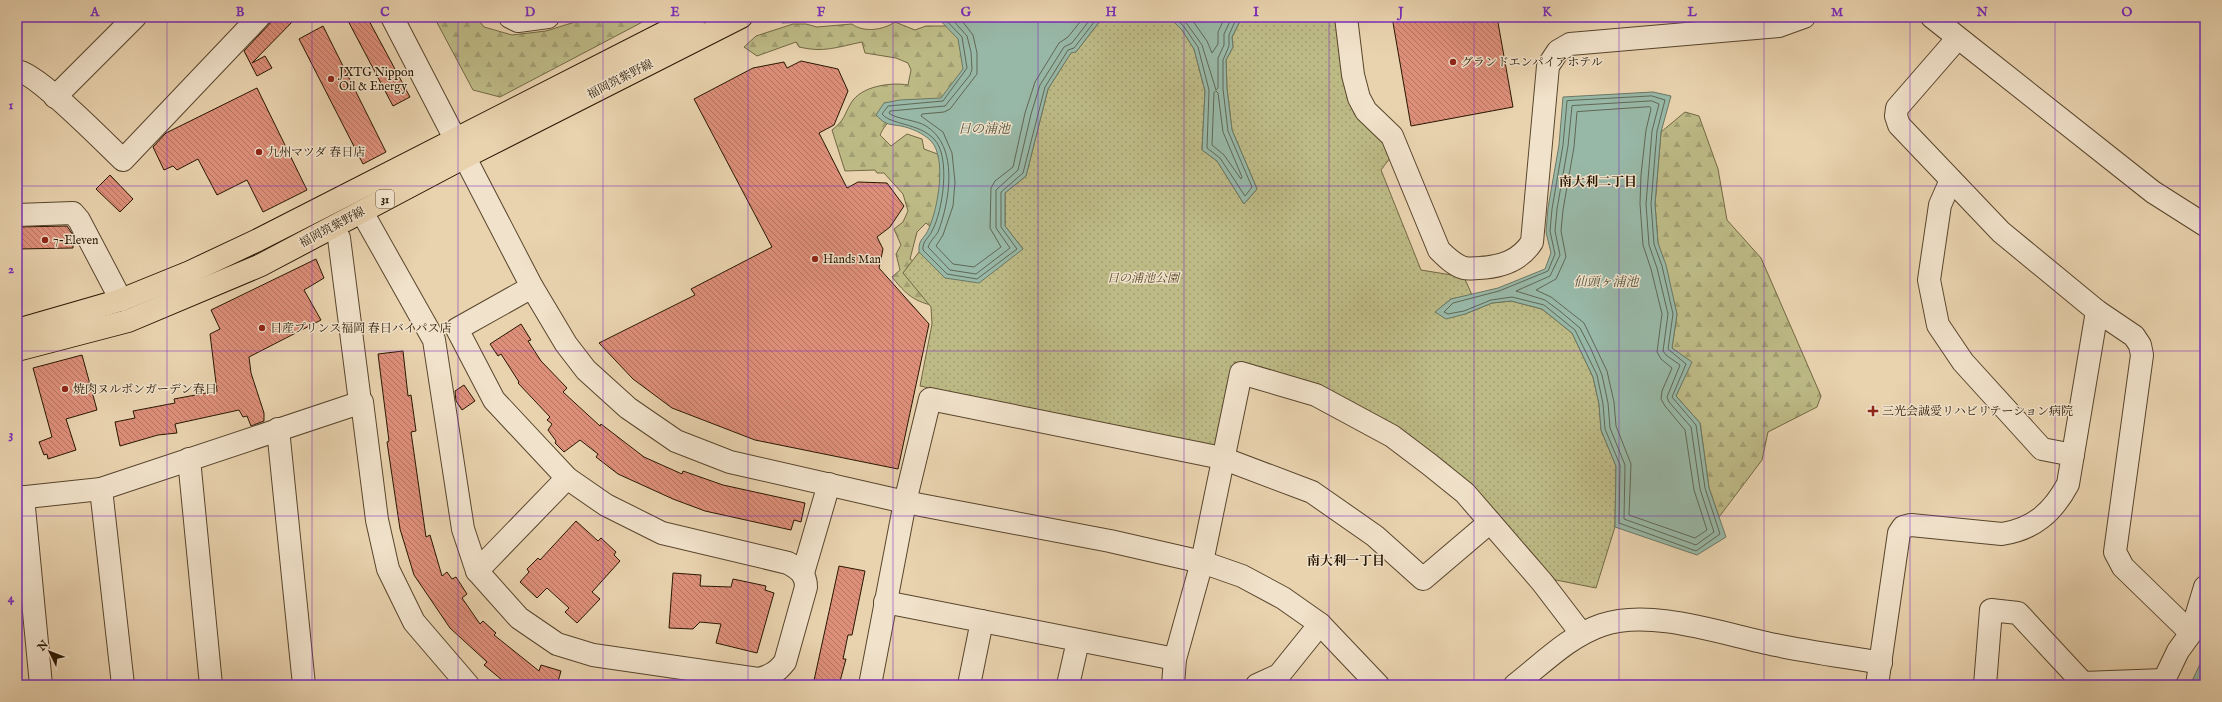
<svg xmlns="http://www.w3.org/2000/svg" width="2222" height="702" viewBox="0 0 2222 702" font-family="'IM FELL English','Noto Serif JP',serif">
	<defs>
		<pattern id="forest-firs" width="22" height="20" patternUnits="userSpaceOnUse"><rect width="22" height="20" fill="#bdba86"/><path d="M5 1l3.5 6h-7zM16 11l3.5 6h-7z" fill="#a29f72"/></pattern>
		<pattern id="park-dots" width="8" height="8" patternUnits="userSpaceOnUse"><rect width="8" height="8" fill="#bdba86"/><path d="M2 2h.1M6 6h.1" fill="none" stroke="#a29f72" stroke-width="1.8" stroke-linecap="round"/></pattern>
		<pattern id="building-back-hatch" width="6" height="6" patternUnits="userSpaceOnUse"><rect width="6" height="6" fill="#de8f7a"/><path d="M-1 5l2 2M0 0l6 6M5-1l2 2" fill="none" stroke="#b47462"/></pattern>
	</defs>
	<rect width="100%" height="100%" fill="#e9d3af"/>
	<filter id="stains"><feTurbulence type="fractalNoise" baseFrequency=".005" numOctaves="4"/><feColorMatrix values="0 0 0 0 .2 0 0 0 0 .09 0 0 0 0 .02 0 0 0 .5 -.17"/></filter>
	<radialGradient id="worn" r=".72"><stop offset=".6" stop-color="#630" stop-opacity="0"/><stop offset="1" stop-color="#630" stop-opacity=".3"/></radialGradient>
	<g fill="url(#forest-firs)" stroke="#726843">
		<polygon points="434,17 476,17 484,27 512,35 546,31 591,17 652,17 500,97 473,90"/>
		<path d="M895,22L915,30L926,26H954L968,59L960,97C933,103 892,106 880,135L891,146L907,134L922,139L924,149L951,159L934,230L926,223L917,232L910,259L929,271L949,309C919,303 911,301 892,277L900,270L896,254L901,245L894,229L903,222L908,211L903,194L884,173H877L875,170L845,171L832,130C845,120 844,115 851,103C861,86 891,82 908,85L911,70L908,63L896,58L865,53L862,42C837,47 824,53 799,47L796,42L757,56L744,47L756,36L793,24H806L817,27L852,24C864,33 883,30 895,22Z"/>
		<polygon points="1685,112 1699,116 1718,169 1727,220 1761,258 1821,396 1817,407 1768,432 1762,460 1719,517 1709,488 1700,423 1676,396 1691,362 1672,348 1677,314 1658,243 1655,204 1661,132"/>
	</g>
	<polygon fill="url(#park-dots)" stroke="#726843" points="1103,17 1169,17 1182,30 1194,49 1205,91 1202,150 1217,161 1244,204 1257,189 1232,130 1227,89 1226,60 1233,47 1232,37 1242,17 1338,17 1354,110 1393,154 1381,170 1421,270 1464,277 1472,295 1451,299 1436,312 1465,314 1492,303 1511,301 1542,309 1572,333 1593,377 1599,404 1601,430 1616,466 1615,527 1596,588 1551,579 1497,517 1314,386 1235,362 1215,446 920,386 932,324 931,307 903,273 919,252 945,278 1023,249 1005,226 1005,193 1026,176 1048,89 1071,52 1076,52"/>
	<g fill="#98b8a7" stroke="#6b7764">
		<polygon points="793,17 930,17 782,23"/>
		<path d="M937,17H1103L1076,52L1071,53L1048,89L1026,176L1005,193V226L1023,249L979,283L945,278L919,252C918,238 925,239 929,228C938,208 947,158 931,141C923,133 911,128 901,126C896,125 890,125 886,123C882,121 879,118 876,115L884,103L900,100L941,98L963,69L958,39Z"/>
		<polygon points="1169,17 1242,17 1232,37 1233,47 1226,60 1227,89 1232,130 1257,189 1244,204 1217,161 1202,150 1205,91 1194,49 1182,30"/>
		<polygon points="1653,92 1671,96 1661,132 1655,204 1658,243 1666,265 1677,314 1672,348 1692,362 1676,396 1700,423 1709,488 1726,537 1697,555 1615,527 1616,466 1601,430 1599,404 1593,377 1572,333 1542,309 1511,301 1492,303 1465,314 1446,319 1435,312 1451,299 1498,288 1545,269 1551,253 1546,232 1548,208 1559,145 1563,97"/>
		<polygon points="2205,654 2205,685 2190,685"/>
	</g>
	<g fill="none" stroke-linecap="round" stroke-linejoin="round">
		<g stroke="#606754" stroke-width="1">
			<path d="M943,17L962,37L967,68L943,101L888,106L882,114C891,125 919,123 934,139C951,156 943,211 932,231C929,238 922,241 923,250L947,274L977,279L1017,249L1001,227V192L1023,173L1045,87L1068,50L1074,48L1098,17"/>
			<path d="M950,17L967,36L971,52L972,69L970,75L945,106L890,111L889,113C895,119 917,120 926,126C959,146 950,201 938,232C935,237 930,241 928,247L950,270L976,274L1010,248L996,228V190L1018,170L1031,114L1040,85L1064,47L1072,43L1092,17"/>
			<polyline points="959,17 973,35 977,53 977,74 950,109 944,112 922,114 921,116 943,132 952,153 955,182 953,206 943,235 936,246 953,264 974,267 1001,247 990,228 991,188 995,181 1013,167 1025,113 1035,82 1059,43 1068,37 1084,17"/>
			<polyline points="1175,17 1185,28 1198,47 1209,90 1207,148 1220,158 1245,196 1252,187 1228,131 1223,89 1223,60 1229,46 1229,35 1237,17"/>
			<polyline points="1182,17 1202,45 1216,90 1218,88 1218,58 1224,45 1224,34 1232,17"/>
			<polyline points="1190,17 1207,41 1212,53 1218,44 1218,32 1225,17"/>
			<polygon points="1216,91 1218,93 1223,132 1242,177 1241,179 1224,155 1212,145 1214,93"/>
			<polygon points="1652,96 1665,100 1657,131 1651,204 1654,244 1662,266 1673,314 1668,349 1686,364 1672,397 1696,425 1705,488 1720,534 1696,551 1619,523 1620,465 1605,429 1603,404 1597,375 1575,330 1544,305 1512,297 1491,300 1464,311 1448,314 1444,312 1453,303 1499,291 1548,271 1555,254 1550,231 1552,209 1563,145 1567,101"/>
			<polygon points="1652,101 1659,104 1652,131 1646,204 1649,245 1657,268 1668,314 1663,351 1666,355 1680,365 1667,397 1669,402 1691,427 1700,489 1714,532 1696,545 1624,519 1625,465 1610,428 1608,403 1602,375 1591,349 1580,328 1561,312 1545,300 1516,291 1550,276 1560,255 1555,231 1557,209 1568,146 1572,106"/>
			<polygon points="1650,107 1651,109 1646,130 1641,175 1640,204 1643,245 1651,269 1662,314 1657,352 1661,359 1672,368 1662,391 1661,399 1665,406 1685,430 1694,490 1707,530 1695,538 1629,515 1631,464 1616,426 1614,402 1607,371 1584,323 1551,297 1536,290 1556,279 1566,257 1561,231 1563,210 1574,147 1577,112"/>
		</g>
	</g>
	<g fill="url(#building-back-hatch)" stroke="#281600">
		<polygon points="276,17 297,17 252,63 265,56 272,68 257,76 244,51"/>
		<polygon points="346,17 367,17 410,97 393,106"/>
		<polygon points="1392,17 1497,17 1513,107 1411,126"/>
		<polygon points="323,26 386,152 363,164 299,39"/>
		<polygon points="801,61 838,69 848,91 834,125 819,133 847,188 858,182 887,183 904,206 890,227 877,237 883,249 879,268 929,324 898,469 755,440 672,408 633,379 599,343 695,295 691,289 772,247 694,99 753,68 784,62 787,68"/>
		<polygon points="257,88 307,190 263,212 247,180 217,195 198,159 177,170 173,166 164,170 153,147 166,133"/>
		<polygon points="110,175 133,199 120,212 96,189"/>
		<polygon points="67,226 73,235 73,248 17,249 17,227"/>
		<polygon points="316,259 324,278 304,290 321,320 249,357 251,373 264,413 264,421 251,426 247,416 243,417 239,410 175,424 177,433 158,435 120,446 115,422 135,418 133,411 175,403 174,399 217,391 210,334 220,329 211,310"/>
		<polygon points="521,324 531,340 528,341 541,361 567,388 563,392 600,426 601,424 644,457 682,474 683,471 723,485 805,503 801,522 794,520 791,530 705,511 673,499 618,474 596,457 598,454 580,440 564,452 555,443 556,441 548,430 552,424 547,420 550,417 518,383 519,382 501,354 498,356 490,344"/>
		<polygon points="403,351 408,396 411,395 416,431 411,432 426,537 430,535 442,576 447,572 452,579 456,577 467,594 462,598 480,624 483,621 496,633 494,635 539,671 541,665 561,671 557,685 508,685 484,665 487,662 450,628 414,575 400,529 387,442 389,441 378,354"/>
		<polygon points="82,355 97,410 66,419 76,450 48,459 47,454 44,455 39,442 52,437 33,368"/>
		<polygon points="464,385 475,401 462,410 456,401 455,391"/>
		<polygon points="576,521 598,541 601,538 616,552 614,555 620,561 592,592 600,599 577,623 565,612 569,608 547,588 537,598 520,582 529,572 527,569 538,558 540,560"/>
		<polygon points="839,566 865,571 852,635 848,635 843,659 846,659 839,685 813,685"/>
		<polygon points="673,573 701,575 700,586 731,587 733,579 766,586 765,590 774,593 757,653 716,643 721,624 700,622 693,629 669,628"/>
	</g>
	<g fill="none" stroke-linecap="round" stroke-linejoin="round">
		<g stroke="#58452c" stroke-width="24">
			<g id="minor">
				<polyline points="392,17 532,287 566,344 586,370 628,408 676,441 730,462 905,502 1110,541 1202,562 1242,576 1283,598 1320,624 1378,685"/>
				<polyline points="510,17 518,21 548,17"/>
				<path d="M1346,17L1353,75L1359,98L1366,111L1392,136L1439,250C1446,257 1454,265 1464,268C1468,269 1475,268 1479,268C1501,267 1520,261 1532,242L1548,66L1558,51L1570,44L1779,26L1804,17"/>
				<polyline points="1932,17 2153,192 2205,225"/>
				<polyline points="1957,39 1897,108 1896,116 1899,125 2001,232 2097,311 2134,336 2140,345 2142,355 2115,552 2123,567 2191,633"/>
				<path d="M17,71C36,72 105,143 123,160L259,17"/>
				<polyline points="55,97 135,17"/>
				<polyline points="1951,180 1940,205 1929,280 1938,325 1963,362 2042,449 2073,455"/>
				<path d="M362,212L434,340L463,529L477,571L519,618L557,644L593,655L758,679C771,676 777,672 785,662L806,587C806,574 799,569 788,563L662,533L606,505L567,478L494,400L457,329L532,287"/>
				<polyline points="17,215 73,213 79,220 121,300"/>
				<polyline points="339,238 359,394"/>
				<polyline points="278,429 304,685"/>
				<polyline points="189,459 211,685"/>
				<polyline points="101,489 123,685"/>
				<polyline points="23,497 41,685"/>
				<polyline points="17,498 101,489 362,402 377,520 388,569 414,622 468,685"/>
				<polyline points="477,571 567,478"/>
				<polyline points="803,573 829,484"/>
				<polyline points="885,602 1175,659"/>
				<polyline points="870,685 905,502 930,399 1222,458 1312,492 1375,536 1423,579 1490,522"/>
				<polyline points="969,685 982,621"/>
				<polyline points="1068,685 1078,641"/>
				<polyline points="1173,685 1175,659 1202,562 1241,373 1316,395 1392,436 1429,464 1465,493 1542,582 1581,633"/>
				<polyline points="1257,685 1279,675 1320,624"/>
				<path d="M1515,685C1542,664 1569,636 1602,625C1652,608 1725,635 1776,645C1810,652 1846,657 1881,663"/>
				<path d="M1877,685L1899,533L1903,527L1911,525L2002,534C2034,529 2053,512 2068,484L2097,311"/>
				<polyline points="1985,685 1991,610 2018,613 2083,683 2164,680"/>
				<polyline points="2164,685 2164,680 2178,651 2191,633 2205,587"/>
			</g>
		</g>
		<g stroke="#281600" stroke-width="24">
			<g id="major">
				<polyline points="17,330 121,300 190,272 258,240 695,17"/>
				<polyline points="17,350 128,321 261,265 465,157 741,17"/>
			</g>
		</g>
		<use href="#minor" stroke="#f1e2cb" stroke-width="22"/>
		<use href="#major" stroke="#e9d3af" stroke-width="22"/>
	</g>
	<path fill="none" stroke="#7b2cbf" stroke-width="1" stroke-opacity="0.55" d="M167,17V685M312,17V685M458,17V685M603,17V685M748,17V685M893,17V685M1038,17V685M1184,17V685M1329,17V685M1474,17V685M1619,17V685M1764,17V685M1910,17V685M2055,17V685M17,186H2205M17,351H2205M17,516H2205"/>
	<g fill="#8f2418" stroke="#f1e2cb" stroke-width="1.5">
		<circle cx="1453" cy="62" r="4"/>
		<circle cx="331" cy="79" r="4"/>
		<circle cx="259" cy="152" r="4"/>
		<circle cx="45" cy="240" r="4"/>
		<circle cx="815" cy="259" r="4"/>
		<circle cx="262" cy="328" r="4"/>
		<circle cx="65" cy="389" r="4"/>
		<path d="M1871 405h4v4h4v4h-4v4h-4v-4h-4v-4h4z"/>
	</g>
	<g text-anchor="middle" stroke-width="3" stroke-linejoin="round" paint-order="stroke">
		<rect fill="#f1e2cb" stroke="#64533d" stroke-width="1" x="376" y="190" width="18" height="18" rx="3"/>
		<g font-size="11" font-weight="bold" fill="#281600">
			<text x="385" y="203">31</text>
		</g>
		<g font-size="12" fill="#281600" stroke="#f1e2cb" text-anchor="start">
			<text x="1461" y="66">グランドエンパイアホテル</text>
			<text x="339" y="76">JXTG Nippon<tspan x="339" dy="14">Oil &amp; Energy</tspan></text>
			<text x="267" y="156">九州マツダ 春日店</text>
			<text x="53" y="244">7-Eleven</text>
			<text x="823" y="263">Hands Man</text>
			<text x="270" y="332">日産プリンス福岡 春日バイパス店</text>
			<text x="73" y="393">焼肉ヌルボンガーデン春日</text>
			<text x="1882" y="415">三光会誠愛リハビリテーション病院</text>
		</g>
		<g font-size="12" fill="#281600" stroke="#f1e2cb">
			<text transform="translate(620 79) rotate(-27)" y="4">福岡筑紫野線</text>
			<text transform="translate(332 227) rotate(-28)" y="4">福岡筑紫野線</text>
		</g>
		<g font-size="12" font-style="italic" fill="#554728" stroke="#f1e2cb">
			<text x="1143" y="282">日の浦池公園</text>
		</g>
		<g font-size="13" font-style="italic" fill="#4f4f3a" stroke="#f1e2cb">
			<text x="984" y="133">日の浦池</text>
			<text x="1606" y="286">仙頭ヶ浦池</text>
		</g>
		<g font-size="13" font-weight="bold" fill="#281600" stroke="#f1e2cb">
			<text x="1598" y="186">南大利二丁目</text>
			<text x="1346" y="565">南大利一丁目</text>
		</g>
	</g>
	<rect width="2222" height="702" fill="none" stroke="#e9d3af" stroke-width="44"/>
	<g transform="translate(50 652) rotate(313)" stroke="#f1e2cb" stroke-width="3" paint-order="stroke">
	<path d="M0-3L7 15L0 10L-7 15Z" fill="#281600"/>
	<text y="-6" font-size="11" font-weight="bold" text-anchor="middle" fill="#281600">N</text>
	</g>
	<rect x="22" y="22" width="2178" height="658" fill="none" stroke="#7b2cbf" stroke-width="1.5"/>
	<g font-size="13" text-anchor="middle" font-weight="bold" fill="#7b2cbf">
		<text x="95" y="16">A</text>
		<text x="240" y="16">B</text>
		<text x="385" y="16">C</text>
		<text x="530" y="16">D</text>
		<text x="675" y="16">E</text>
		<text x="821" y="16">F</text>
		<text x="966" y="16">G</text>
		<text x="1111" y="16">H</text>
		<text x="1256" y="16">I</text>
		<text x="1401" y="16">J</text>
		<text x="1547" y="16">K</text>
		<text x="1692" y="16">L</text>
		<text x="1837" y="16">M</text>
		<text x="1982" y="16">N</text>
		<text x="2127" y="16">O</text>
		<text x="11" y="109">1</text>
		<text x="11" y="273">2</text>
		<text x="11" y="438">3</text>
		<text x="11" y="602">4</text>
	</g>
	<rect width="100%" height="100%" filter="url(#stains)"/>
	<rect width="100%" height="100%" fill="url(#worn)"/>
</svg>
